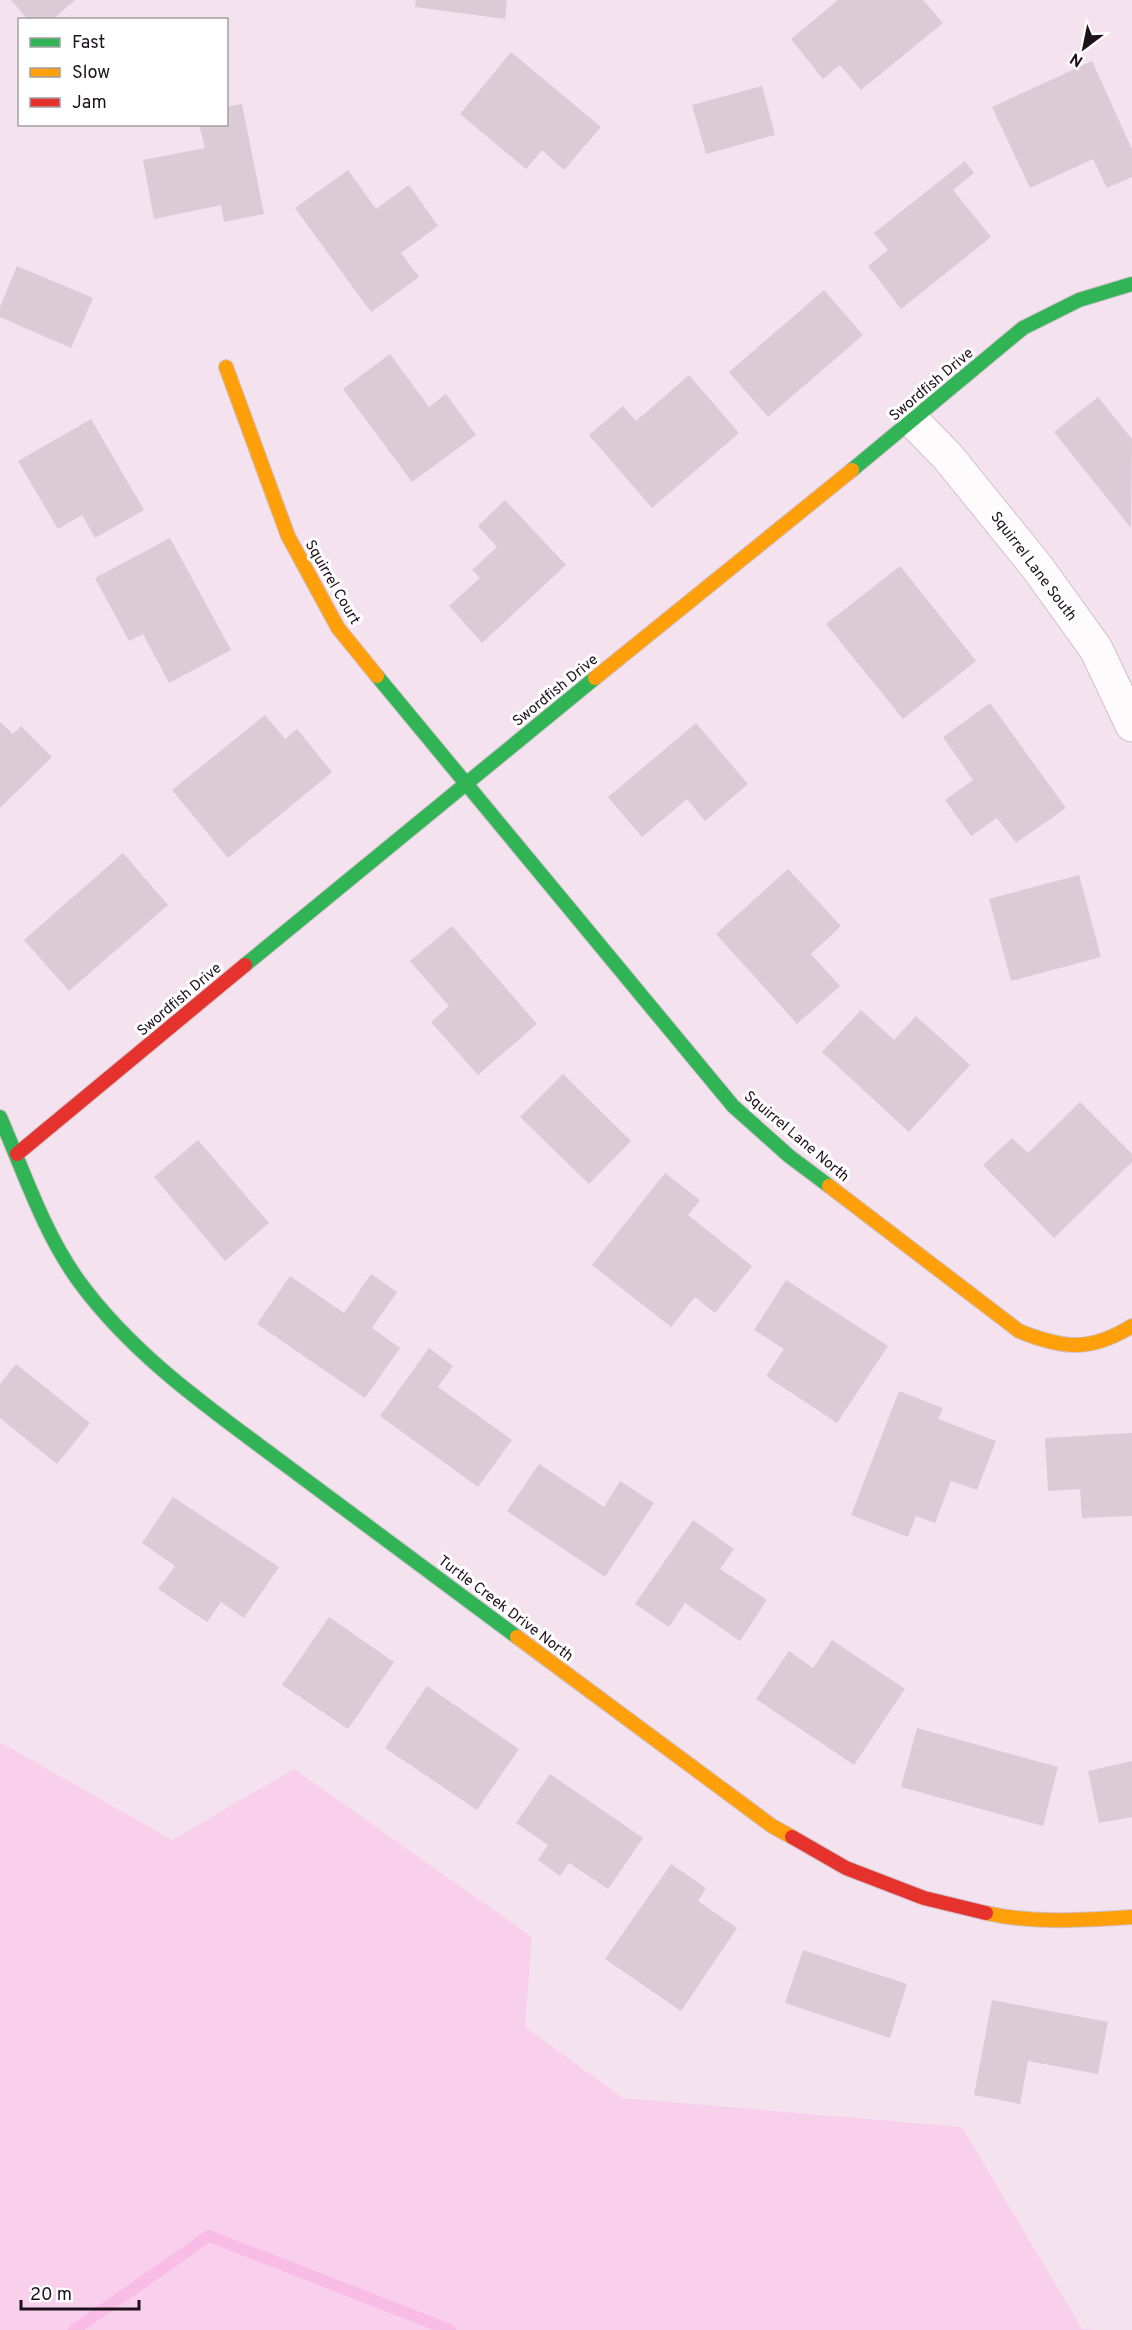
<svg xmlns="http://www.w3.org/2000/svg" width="1132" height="2330" viewBox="0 0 1132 2330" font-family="Overpass,sans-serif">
	<rect width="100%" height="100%" fill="#f5e2ef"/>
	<polygon fill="#f8d0ec" points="0,1742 172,1840 294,1769 532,1937 525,2027 623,2098 962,2127 1082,2329 1097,2330 0,2330"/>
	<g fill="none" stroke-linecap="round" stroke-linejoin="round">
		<polyline stroke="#f8bce6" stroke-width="12" points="74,2330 209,2236 450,2330"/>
	</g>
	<g fill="#dacbd5">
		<polygon points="11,0 75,0 52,20 28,20"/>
		<polygon points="416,0 507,0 505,19 415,7"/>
		<polygon points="838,0 923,0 943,23 861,90 840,65 823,79 791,39"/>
		<polygon points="511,52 601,127 564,170 542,150 526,169 460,114"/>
		<polygon points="1092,61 1132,149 1132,177 1107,188 1093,159 1030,188 992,107"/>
		<polygon points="762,86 775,135 706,154 692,105"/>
		<polygon points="242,104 264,214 224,222 221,205 154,219 143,160 205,148 199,124 226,124 226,107"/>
		<polygon points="965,161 974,173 953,190 991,237 901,309 868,266 888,250 874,233"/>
		<polygon points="348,170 376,209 409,185 438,226 401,253 419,277 371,312 295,208"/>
		<polygon points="17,266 93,298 71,348 0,317 0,307"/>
		<polygon points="824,290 863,335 768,417 729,372"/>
		<polygon points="390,354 429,407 446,394 476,435 412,482 343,389"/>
		<polygon points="689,375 739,433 652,508 589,435 623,406 636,421"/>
		<polygon points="1098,397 1132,439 1131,528 1054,432"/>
		<polygon points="91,419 144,510 95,538 82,515 58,529 18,461"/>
		<polygon points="505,500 566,565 482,643 449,606 480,578 472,570 497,547 478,526"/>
		<polygon points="170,538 231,650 169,683 143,634 129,641 95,578"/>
		<polygon points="900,566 976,661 903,719 826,624"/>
		<polygon points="990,703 1066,808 1016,843 997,818 971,836 945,800 973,780 943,737"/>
		<polygon points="265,715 285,739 297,729 332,772 228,858 172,790"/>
		<polygon points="0,722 13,734 21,726 52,757 0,808"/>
		<polygon points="696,723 748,784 705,821 687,799 642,837 608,797"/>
		<polygon points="123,853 168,905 69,991 24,940"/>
		<polygon points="788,869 841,926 811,954 840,986 797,1024 716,934"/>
		<polygon points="1079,875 1101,957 1011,981 989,899"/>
		<polygon points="452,926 537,1024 478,1075 431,1022 449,1006 410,961"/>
		<polygon points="861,1010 894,1040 916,1016 970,1065 909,1132 822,1052"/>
		<polygon points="563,1074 631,1141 589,1184 520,1117"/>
		<polygon points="1080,1102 1132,1154 1132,1162 1054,1238 983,1165 1012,1138 1028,1153"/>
		<polygon points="198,1140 269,1223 225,1261 154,1177"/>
		<polygon points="665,1173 700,1200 688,1215 752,1266 715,1313 695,1297 671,1327 592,1265"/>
		<polygon points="371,1274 397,1292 372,1328 400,1348 365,1398 257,1324 290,1276 344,1313"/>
		<polygon points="786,1280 888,1346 837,1423 766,1376 784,1349 754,1330"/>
		<polygon points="429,1348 453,1366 438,1387 512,1440 478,1487 380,1416"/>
		<polygon points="16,1364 90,1423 57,1464 0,1418 0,1384"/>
		<polygon points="899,1391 943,1408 938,1419 996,1441 977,1490 951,1481 935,1523 916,1516 908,1537 851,1515"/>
		<polygon points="1132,1433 1132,1516 1082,1518 1080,1489 1048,1491 1045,1438"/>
		<polygon points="539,1464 604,1507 620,1481 654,1503 605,1577 507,1511"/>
		<polygon points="173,1497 279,1567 244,1618 221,1602 207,1622 158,1589 175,1566 142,1543"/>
		<polygon points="693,1520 734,1549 720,1569 767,1600 740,1641 685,1603 669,1627 635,1604"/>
		<polygon points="329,1617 394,1662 348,1729 282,1685"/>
		<polygon points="832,1640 905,1689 854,1765 756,1699 789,1651 813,1668"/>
		<polygon points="427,1686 519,1749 477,1810 385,1748"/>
		<polygon points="917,1728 1058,1767 1043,1826 901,1787"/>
		<polygon points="1132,1761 1132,1817 1099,1823 1088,1771"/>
		<polygon points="550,1774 643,1838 608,1889 569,1863 560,1876 538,1860 548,1845 516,1823"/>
		<polygon points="671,1864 706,1888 698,1901 737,1928 681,2011 605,1959"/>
		<polygon points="803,1950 907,1984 890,2038 785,2003"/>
		<polygon points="992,2000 1108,2022 1098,2074 1028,2061 1020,2104 974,2095"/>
	</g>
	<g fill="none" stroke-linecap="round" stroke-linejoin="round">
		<g stroke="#cfc0cb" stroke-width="35">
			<polyline id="street" points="913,421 948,457 1037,567 1096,649 1132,725"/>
		</g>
		<g stroke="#cfc0cb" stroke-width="16">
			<g id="fast">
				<polyline points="852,470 1023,328 1079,300 1132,284"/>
				<polyline points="377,676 733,1106 789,1156 829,1186"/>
				<polyline points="245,965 595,678"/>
				<path d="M0,1117C24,1172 43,1231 78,1280C134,1357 212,1410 287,1466C364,1523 440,1580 517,1637"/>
			</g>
		</g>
		<g stroke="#cfc0cb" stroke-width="16">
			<g id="slow">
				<polyline points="226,367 288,536 338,628 377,676"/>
				<polyline points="595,678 852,470"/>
				<path d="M829,1186L1019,1331C1063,1349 1090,1352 1132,1326"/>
				<polyline points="517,1637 772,1826 792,1837"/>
				<path d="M986,1913C1034,1924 1084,1920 1132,1917"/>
			</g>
		</g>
		<g stroke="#cfc0cb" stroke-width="16">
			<g id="jam">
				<polyline points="17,1154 245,965"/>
				<polyline points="792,1837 846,1868 924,1898 986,1913"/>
			</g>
		</g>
		<use href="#street" stroke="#fefbfd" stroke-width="33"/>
		<use href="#fast" stroke="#30b455" stroke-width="14"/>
		<use href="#slow" stroke="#ff9f0a" stroke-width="14"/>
		<use href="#jam" stroke="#e5322d" stroke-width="14"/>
	</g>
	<g text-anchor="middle" stroke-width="6" stroke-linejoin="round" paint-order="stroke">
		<g font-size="15" fill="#1e121a" stroke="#fff">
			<text transform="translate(931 384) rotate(-40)" y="5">Swordfish Drive</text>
			<text transform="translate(1034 566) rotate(53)" y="5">Squirrel Lane South</text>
			<text transform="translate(333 582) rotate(60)" y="5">Squirrel Court</text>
			<text transform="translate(555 690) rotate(-39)" y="5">Swordfish Drive</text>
			<text transform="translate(179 999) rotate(-40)" y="5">Swordfish Drive</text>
			<text transform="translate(797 1136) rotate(40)" y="5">Squirrel Lane North</text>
			<text transform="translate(506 1608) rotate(37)" y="5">Turtle Creek Drive North</text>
		</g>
	</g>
	<rect x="18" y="18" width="210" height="108" fill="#ffffff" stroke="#a5a0a3" stroke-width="1.5"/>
	<rect x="30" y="38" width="30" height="9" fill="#30b455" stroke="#a5a0a3" stroke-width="1.5"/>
	<text x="72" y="48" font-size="18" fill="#1e121a">Fast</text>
	<rect x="30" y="68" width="30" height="9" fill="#ff9f0a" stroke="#a5a0a3" stroke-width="1.5"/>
	<text x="72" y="78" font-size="18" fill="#1e121a">Slow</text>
	<rect x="30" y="98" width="30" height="9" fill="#e5322d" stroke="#a5a0a3" stroke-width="1.5"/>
	<text x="72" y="108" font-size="18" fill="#1e121a">Jam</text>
	<g transform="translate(1084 48) rotate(212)" stroke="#ffffff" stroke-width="4.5" paint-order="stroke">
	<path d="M0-4.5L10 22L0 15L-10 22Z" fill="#1e121a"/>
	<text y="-9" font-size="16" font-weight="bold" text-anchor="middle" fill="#1e121a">N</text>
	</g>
	<path d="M21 2300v9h118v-9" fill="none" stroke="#1e121a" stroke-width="3"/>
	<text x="30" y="2300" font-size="18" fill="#1e121a" stroke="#ffffff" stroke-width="4.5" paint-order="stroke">20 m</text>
</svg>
